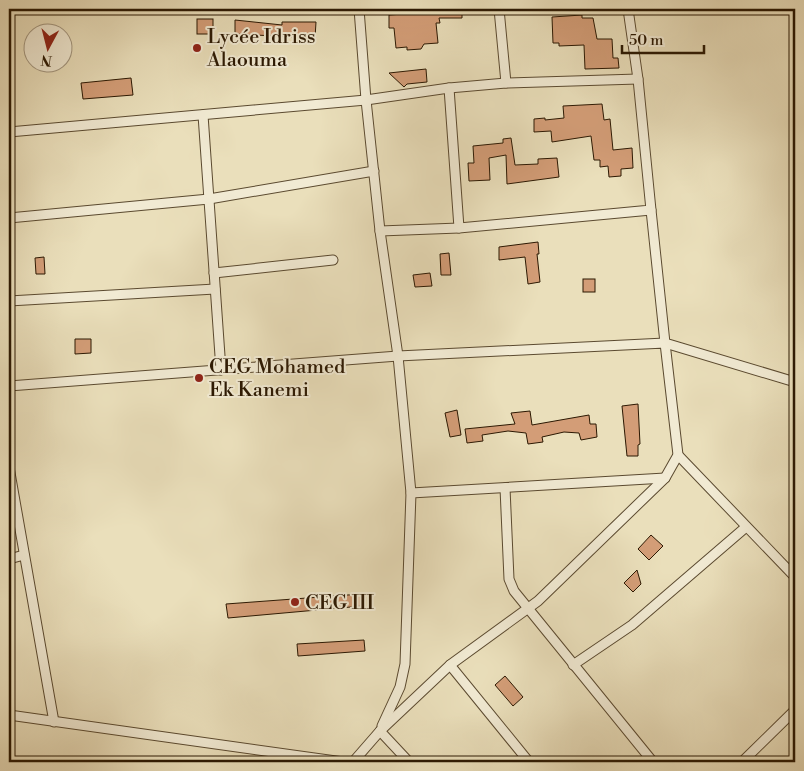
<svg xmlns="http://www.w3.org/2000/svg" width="804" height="771" viewBox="0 0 804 771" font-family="'Libre Bodoni',serif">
	<rect width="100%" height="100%" fill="#eadfbb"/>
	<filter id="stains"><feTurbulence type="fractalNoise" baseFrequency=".004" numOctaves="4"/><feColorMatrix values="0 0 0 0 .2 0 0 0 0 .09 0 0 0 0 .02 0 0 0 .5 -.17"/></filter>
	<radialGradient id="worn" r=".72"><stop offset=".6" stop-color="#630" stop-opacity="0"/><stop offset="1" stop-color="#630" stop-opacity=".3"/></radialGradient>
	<g fill="#d39d77" stroke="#2b1802">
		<polygon points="417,9 462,9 462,18 439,18 440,23 436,23 438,43 424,44 421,49 407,50 407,47 396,48 394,28 389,28 389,15 418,13"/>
		<polygon points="582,15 582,18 593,18 597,39 612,39 613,58 618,58 619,68 585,69 584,45 559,46 559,43 553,43 552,17"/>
		<rect x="197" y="19" width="16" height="15"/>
		<polygon points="235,20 282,25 282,22 316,22 315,38 235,34"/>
		<polygon points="426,69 427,82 407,84 404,87 389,73"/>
		<polygon points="131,78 133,95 83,99 81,83"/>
		<polygon points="602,104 604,120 610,119 613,150 632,148 633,168 621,169 621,176 609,177 608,166 600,167 600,160 594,160 591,136 552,142 551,131 534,132 534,119 545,118 545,120 564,118 563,106"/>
		<polygon points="511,138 515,165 538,164 538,159 557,158 559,177 507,184 506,155 489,158 490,180 469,181 468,163 474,163 473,146 503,143 503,139"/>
		<polygon points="538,242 539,254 537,254 540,282 528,284 525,257 499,260 499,247"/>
		<polygon points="449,253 451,275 441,275 440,254"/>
		<polygon points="44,257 45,274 36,274 35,258"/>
		<polygon points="430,273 432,286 415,287 413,275"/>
		<rect x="583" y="279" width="12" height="13"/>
		<polygon points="75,339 91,339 91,353 75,354"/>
		<polygon points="638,404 640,444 638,445 638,456 627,456 622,406"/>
		<polygon points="457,410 461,435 450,437 445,413"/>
		<polygon points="530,411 532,425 589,415 590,424 596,424 597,437 581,440 579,433 564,432 542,437 543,442 528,444 526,433 508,431 482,435 483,441 467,443 465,429 515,424 511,413"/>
		<polygon points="651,535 663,546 649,560 638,549"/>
		<polygon points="637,570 641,584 633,592 624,583"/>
		<polygon points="361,594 362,606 228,618 226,604"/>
		<polygon points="364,640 365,651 298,656 297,644"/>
		<polygon points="505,676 523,697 513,706 495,685"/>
	</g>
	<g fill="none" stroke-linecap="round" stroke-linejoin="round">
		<g stroke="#5b4a30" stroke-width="11">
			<g id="minor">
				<polyline points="359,9 366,100 380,231 398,356 411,493 405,664 400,687 382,726"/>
				<polyline points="499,9 506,83"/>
				<polyline points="449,88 459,228"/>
				<polyline points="203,115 221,370"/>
				<polyline points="9,132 366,100 449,88 506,83 638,79"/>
				<polyline points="651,210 665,343 795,382"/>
				<polyline points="9,218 209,199 374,171"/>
				<polyline points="380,231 459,228 651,210 638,79 628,9"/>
				<polyline points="214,273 333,260"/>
				<polyline points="9,301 215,289"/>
				<polyline points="9,386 398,356 665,343 678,455 665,478 538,601 450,665 380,731 353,762"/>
				<polyline points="678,455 795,577"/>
				<polyline points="9,467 54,722"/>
				<polyline points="505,488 509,579 514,591 653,762"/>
				<polyline points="411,493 665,478"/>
				<polyline points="9,559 24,555"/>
				<polyline points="450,665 529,762"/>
				<polyline points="573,665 632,625 746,527"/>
				<polyline points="9,715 343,762"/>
				<polyline points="380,731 409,762"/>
				<polyline points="742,762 795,710"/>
			</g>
		</g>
		<use href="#minor" stroke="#f1ead3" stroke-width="9"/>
	</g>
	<g fill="#8f2418" stroke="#f1ead3" stroke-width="2">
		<circle cx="197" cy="48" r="5"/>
		<circle cx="199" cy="378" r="5"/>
		<circle cx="295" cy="602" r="5"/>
	</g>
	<g text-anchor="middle" stroke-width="4" stroke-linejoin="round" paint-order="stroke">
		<g font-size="20" fill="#2b1802" stroke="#f1ead3" text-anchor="start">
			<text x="207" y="43">Lycée Idriss<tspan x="207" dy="23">Alaouma</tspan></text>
			<text x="209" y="373">CEG Mohamed<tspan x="209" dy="23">Ek Kanemi</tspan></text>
			<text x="305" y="609">CEG III</text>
		</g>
	</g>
	<rect width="804" height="771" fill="none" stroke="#eadfbb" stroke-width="30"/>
	<rect x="10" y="10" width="784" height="751" fill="none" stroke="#2b1802" stroke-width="2.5"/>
	<rect x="15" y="15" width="774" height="741" fill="none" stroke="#2b1802"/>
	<g transform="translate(48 48) rotate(187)"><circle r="24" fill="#f1ead3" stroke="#a2967f"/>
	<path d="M0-4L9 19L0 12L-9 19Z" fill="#8f2418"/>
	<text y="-8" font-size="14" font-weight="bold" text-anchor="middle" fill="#2b1802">N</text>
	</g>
	<path d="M622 45v8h82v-8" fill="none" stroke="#2b1802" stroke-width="2.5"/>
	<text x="629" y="45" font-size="15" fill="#2b1802" stroke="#f1ead3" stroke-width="4" paint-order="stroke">50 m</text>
	<rect width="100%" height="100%" filter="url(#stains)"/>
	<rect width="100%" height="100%" fill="url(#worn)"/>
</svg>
